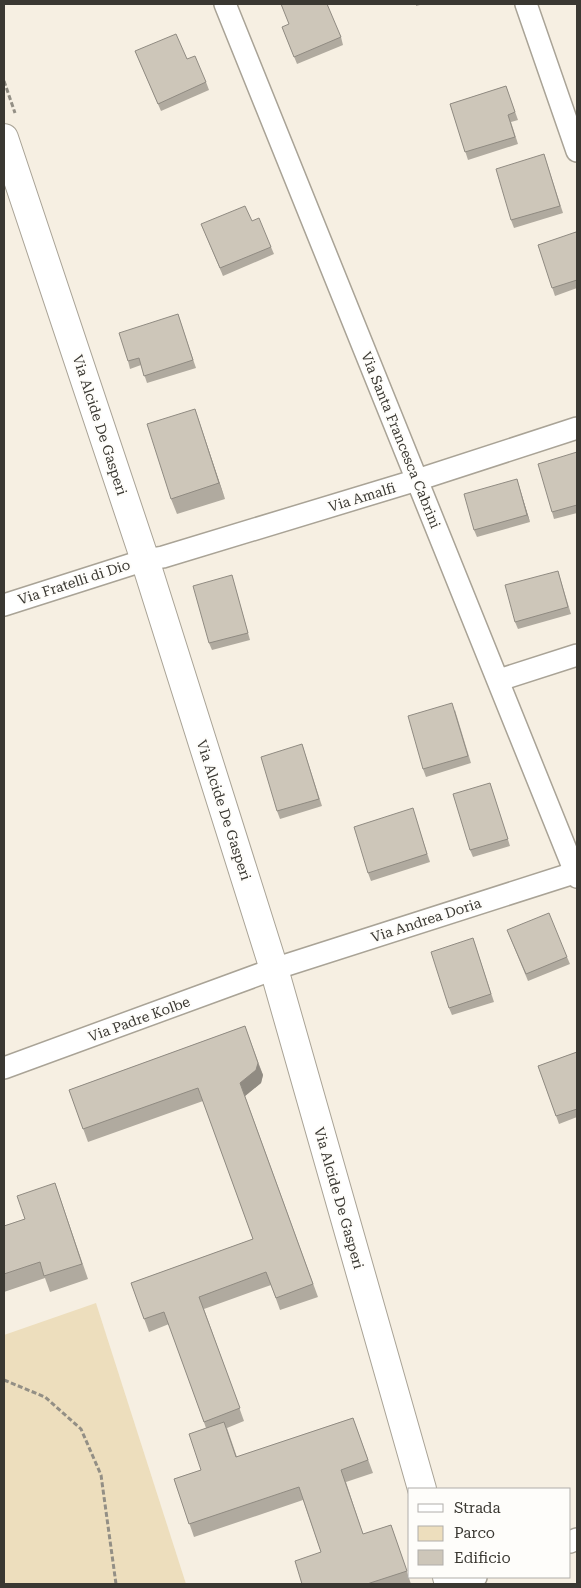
<svg xmlns="http://www.w3.org/2000/svg" width="581" height="1588" viewBox="0 0 581 1588" font-family="'Roboto Serif',serif">
	<rect width="100%" height="100%" fill="#f6efe2"/>
	<polygon fill="#eddebd" points="96,1303 186,1584 4,1584 4,1335"/>
	<g fill="none" stroke-linecap="round" stroke-linejoin="round">
		<g stroke="#a9a396" stroke-width="24">
			<g id="street">
				<polyline points="225,4 577,877"/>
				<polyline points="526,4 577,151"/>
				<polyline points="4,605 145,560 163,557 417,480 577,428"/>
				<polyline points="499,680 577,655"/>
				<polyline points="4,1068 274,969 577,872"/>
				<polyline points="570,1542 577,1539"/>
				<polyline points="457,1584 476,1577"/>
			</g>
		</g>
		<g stroke="#a9a396" stroke-width="30">
			<g id="secondary">
				<polyline points="4,138 145,560 274,969 422,1489"/>
				<polyline points="447,1577 449,1584"/>
			</g>
		</g>
		<g stroke="#938f85" stroke-width="3" stroke-dasharray="5 2.5" stroke-linecap="butt">
			<polyline points="4,81 15,113"/>
			<polyline points="4,1380 45,1397 81,1429 101,1475 116,1584"/>
		</g>
		<use href="#street" stroke="#fff" stroke-width="21"/>
		<use href="#secondary" stroke="#fff" stroke-width="28"/>
	</g>
	<g fill="#b0aa9f">
		<polygon points="416,4 424,4 416,6"/>
		<polygon points="282,27 341,37 343,45 297,64"/>
		<polygon points="135,51 187,59 206,82 209,90 161,111"/>
		<polygon points="506,86 518,120 511,122 518,144 468,160 450,104"/>
		<polygon points="544,154 563,213 514,228 511,220"/>
		<polygon points="252,221 271,247 274,254 223,276 201,224"/>
		<polygon points="577,235 577,288 555,296 538,245"/>
		<polygon points="178,314 196,368 147,383 141,365 130,369 128,361"/>
		<polygon points="195,409 225,499 177,514 171,499"/>
		<polygon points="577,452 577,513 554,519 552,512"/>
		<polygon points="517,479 530,522 477,537 474,530"/>
		<polygon points="558,571 571,614 518,629 515,622"/>
		<polygon points="234,583 250,640 212,650 209,643"/>
		<polygon points="455,710 471,763 426,777 423,769"/>
		<polygon points="302,744 322,806 280,819 277,811"/>
		<polygon points="490,783 510,846 473,857 470,850"/>
		<polygon points="415,816 430,862 371,881 368,873"/>
		<polygon points="507,930 567,957 570,964 528,981"/>
		<polygon points="473,938 494,1002 452,1015 449,1008"/>
		<polygon points="245,1026 263,1075 261,1083 245,1096 318,1297 280,1310 271,1285 204,1309 244,1421 227,1428 237,1457 353,1418 373,1473 346,1482 363,1534 391,1525 411,1584 302,1584 321,1552 303,1500 194,1537 174,1479 201,1470 206,1428 169,1324 149,1332 131,1283 253,1239 203,1101 88,1142 69,1090"/>
		<polygon points="577,1052 577,1117 559,1124 538,1066"/>
		<polygon points="55,1183 88,1279 50,1292 45,1278 4,1292 4,1226 25,1219"/>
	</g>
	<g fill="#908b82">
		<polygon points="195,409 225,499 219,483"/>
		<polygon points="517,479 519,486 530,522 527,515"/>
		<polygon points="258,1063 263,1075 261,1083 245,1096 240,1083"/>
	</g>
	<g fill="#cdc6b9" stroke="#908b82">
		<polygon points="281,4 327,4 341,37 294,57 282,27 289,24"/>
		<polygon points="176,34 187,59 195,56 206,82 158,104 135,51"/>
		<polygon points="506,86 515,112 508,115 515,137 465,152 450,104"/>
		<polygon points="544,154 560,206 511,220 496,169"/>
		<polygon points="245,206 252,221 259,218 271,247 220,268 201,224"/>
		<polygon points="576,232 577,235 577,280 552,288 538,245"/>
		<polygon points="178,314 193,360 144,376 139,358 128,361 119,333"/>
		<polygon points="195,409 219,483 171,499 147,424"/>
		<polygon points="577,452 577,505 552,512 538,464"/>
		<polygon points="517,479 527,515 474,530 464,494"/>
		<polygon points="558,571 568,607 515,622 505,585"/>
		<polygon points="232,575 248,633 209,643 193,586"/>
		<polygon points="452,703 468,756 423,769 408,716"/>
		<polygon points="302,744 319,799 277,811 261,757"/>
		<polygon points="490,783 508,839 470,850 453,794"/>
		<polygon points="413,808 427,854 368,873 354,827"/>
		<polygon points="549,913 567,957 526,974 507,930"/>
		<polygon points="473,938 491,994 449,1008 431,952"/>
		<polygon points="245,1026 258,1063 256,1070 240,1083 313,1284 276,1298 266,1272 199,1297 240,1408 204,1422 164,1312 144,1319 131,1283 253,1239 198,1088 83,1129 69,1090"/>
		<polygon points="577,1052 577,1109 556,1116 538,1066"/>
		<polygon points="55,1183 82,1264 44,1276 40,1262 4,1274 4,1226 25,1219 17,1196"/>
		<polygon points="353,1418 368,1460 341,1470 363,1534 391,1525 407,1571 367,1584 302,1584 295,1561 321,1552 299,1487 189,1524 174,1479 201,1470 189,1434 224,1422 236,1457"/>
	</g>
	<g text-anchor="middle" stroke-width="4" stroke-linejoin="round" paint-order="stroke">
		<g font-size="14" fill="#3a3832" stroke="#fefdfa">
			<text transform="translate(100 425) rotate(72)" y="5">Via Alcide De Gasperi</text>
			<text transform="translate(401 440) rotate(68)" y="5">Via Santa Francesca Cabrini</text>
			<text transform="translate(362 497) rotate(-17)" y="5">Via Amalfi</text>
			<text transform="translate(74 582) rotate(-18)" y="5">Via Fratelli di Dio</text>
			<text transform="translate(224 810) rotate(72)" y="5">Via Alcide De Gasperi</text>
			<text transform="translate(426 920) rotate(-18)" y="5">Via Andrea Doria</text>
			<text transform="translate(139 1019) rotate(-20)" y="5">Via Padre Kolbe</text>
			<text transform="translate(339 1198) rotate(74)" y="5">Via Alcide De Gasperi</text>
		</g>
	</g>
	<rect width="581" height="1588" fill="none" stroke="#3a3832" stroke-width="10"/>
	<rect x="408" y="1488" width="162" height="90" fill="#fefdfa" stroke="#b0aeaa"/>
	<rect x="418" y="1504" width="25" height="8" fill="#ffffff" stroke="#b0aeaa"/>
	<text x="454" y="1513" font-size="15" fill="#3a3832">Strada</text>
	<rect x="418" y="1526" width="25" height="15" fill="#eddebd" stroke="#b0aeaa"/>
	<text x="454" y="1538" font-size="15" fill="#3a3832">Parco</text>
	<rect x="418" y="1550" width="25" height="15" fill="#cdc6b9" stroke="#b0aeaa"/>
	<text x="454" y="1563" font-size="15" fill="#3a3832">Edificio</text>
</svg>
